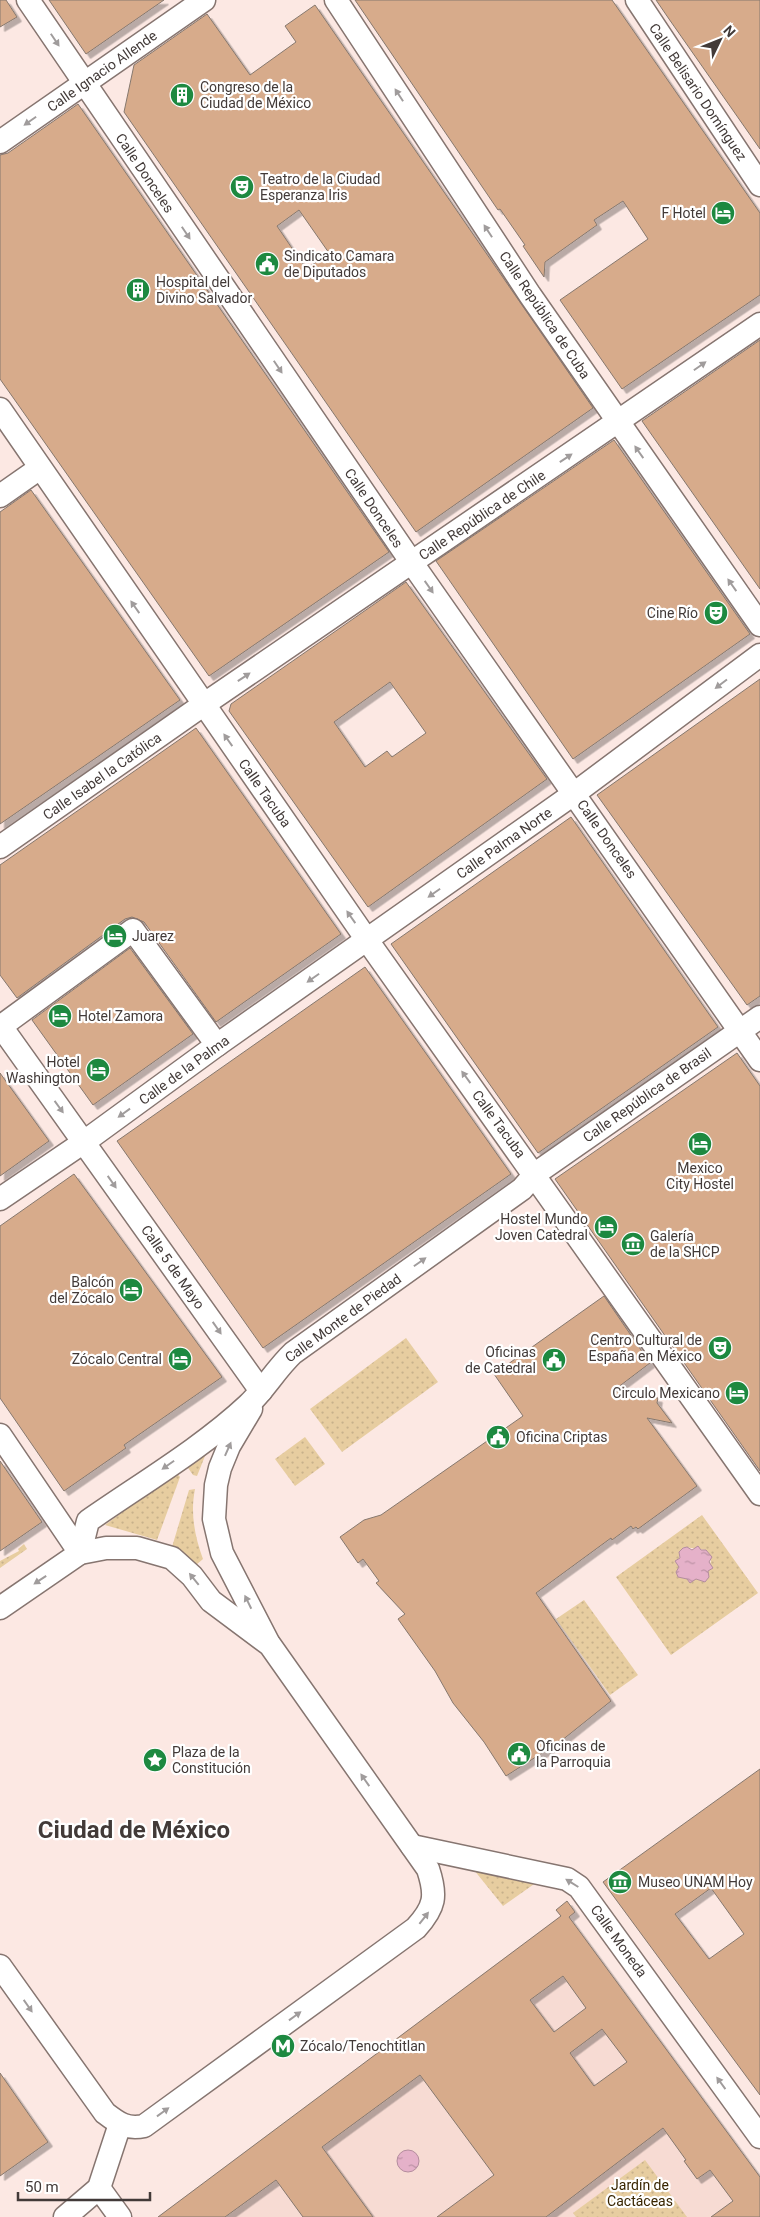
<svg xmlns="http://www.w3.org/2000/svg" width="760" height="2217" viewBox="0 0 760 2217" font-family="Roboto,sans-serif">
	<defs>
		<pattern id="grass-dots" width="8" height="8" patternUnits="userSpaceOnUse" patternTransform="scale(1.25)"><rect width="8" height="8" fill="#e7cda0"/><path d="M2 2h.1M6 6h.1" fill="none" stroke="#c7b18b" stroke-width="1.8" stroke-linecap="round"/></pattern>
		<pattern id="water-ripples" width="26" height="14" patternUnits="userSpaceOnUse" patternTransform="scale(1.25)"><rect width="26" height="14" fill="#e5b1c9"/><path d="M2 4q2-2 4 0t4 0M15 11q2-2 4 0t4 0" fill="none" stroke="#bb91a4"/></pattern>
		<filter id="shadow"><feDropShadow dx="4.5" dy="4.5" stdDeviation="0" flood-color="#0004"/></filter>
	</defs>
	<rect width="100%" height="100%" fill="#fce8e3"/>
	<polygon fill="#f7dbd3" points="567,1901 575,1912 569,1917 760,2217 158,2217 560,1916 556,1910"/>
	<g fill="url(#grass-dots)" fill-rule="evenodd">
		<polygon points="406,1338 438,1382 342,1452 310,1409"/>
		<polygon points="305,1437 325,1464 295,1486 275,1459"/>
		<polygon points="207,1451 197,1476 193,1475 186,1465"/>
		<polygon points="176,1472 180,1477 157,1540 105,1525"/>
		<path d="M195,1489C190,1514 195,1537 203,1559L196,1565L184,1553L172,1547L189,1490Z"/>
		<path d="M702,1515L758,1593L671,1655L616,1577ZM684,1547L706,1550L711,1561L708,1571L687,1579L676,1574L679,1567V1552Z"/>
		<polygon points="24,1544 27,1549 0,1568 0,1561 19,1551 18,1549"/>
		<polygon points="584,1600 638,1675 610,1695 556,1619"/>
		<polygon points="474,1870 537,1882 503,1906"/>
		<polygon points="645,2160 687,2217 576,2217 573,2213"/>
	</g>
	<g fill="url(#water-ripples)" stroke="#b48d9e">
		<polygon points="698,1546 701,1550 706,1550 712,1557 709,1562 713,1568 708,1571 709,1577 705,1582 696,1579 690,1583 687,1579 678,1577 676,1572 679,1567 675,1561 680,1558 679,1552 683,1548 687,1547 692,1550"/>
		<circle cx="408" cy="2161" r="11"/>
	</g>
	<g fill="#d7ab8b" stroke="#86786e" fill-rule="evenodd" filter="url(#shadow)">
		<polygon points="0,0 6,0 17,17 0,27"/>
		<polygon points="49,0 164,0 86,54"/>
		<polygon points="355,0 612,0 760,213 760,295 622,389 560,300 648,239 623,201 594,220 597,225 545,262 544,277 523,246 525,245 500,209 498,210"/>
		<polygon points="656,0 760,0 760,149 669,19"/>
		<path d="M315,5L593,408L416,532L124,112L134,65L207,14L250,75L296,42L285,26ZM299,210L329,253L306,269L277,226Z"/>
		<polygon points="78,104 389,552 209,676 0,379 0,155 8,153"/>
		<polygon points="760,340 760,589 642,421"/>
		<polygon points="614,440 750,634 573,759 436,561"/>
		<polygon points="31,490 180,700 0,824 0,512"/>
		<path d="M406,582L547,779L368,907L229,711L231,704ZM390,682L426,733L392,757L387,751L365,767L334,722Z"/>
		<polygon points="760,679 760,996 747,1005 597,795"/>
		<polygon points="196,728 341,934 216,1022 144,922 132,917 125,919 17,998 0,975 0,865"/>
		<polygon points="571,817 718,1027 538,1153 391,944"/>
		<polygon points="130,948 193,1034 93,1105 32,1020"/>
		<polygon points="365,967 511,1174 263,1348 117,1141"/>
		<polygon points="737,1053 760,1086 760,1471 555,1179"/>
		<polygon points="0,1073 49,1141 0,1176"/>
		<polygon points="74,1174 222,1377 124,1445 126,1448 64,1491 0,1398 0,1226"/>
		<polygon points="604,1296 650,1363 613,1391 658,1398 657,1403 672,1423 647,1418 697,1486 638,1529 636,1527 633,1529 631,1526 612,1540 611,1538 536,1593 611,1701 561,1741 506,1776 484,1742 453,1703 435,1671 398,1619 405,1614 376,1583 379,1581 363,1559 358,1563 340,1537 364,1520 381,1515 523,1416 494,1374"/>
		<polygon points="0,1461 42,1522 0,1551"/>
		<path d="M760,1769V2095L603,1882ZM711,1888L744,1934L709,1959L675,1914Z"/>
		<path d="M567,1901L575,1912L569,1917L760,2177V2217H711L733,2201L710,2170L697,2179L684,2161L686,2160L663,2128L546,2217H437L494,2175L420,2075L322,2147L373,2217H303L276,2180L225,2217H158L561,1916L556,1910ZM563,1976L586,2008L554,2032L530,2000ZM602,2029L627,2062L594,2086L570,2053Z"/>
		<polygon points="0,2073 48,2142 0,2176"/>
	</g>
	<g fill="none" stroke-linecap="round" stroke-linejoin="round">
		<g stroke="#867570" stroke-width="25">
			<g id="minor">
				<polyline points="28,0 412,563 760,1060"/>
				<polyline points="336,0 530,295 760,625"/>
				<polyline points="637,0 760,185"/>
				<polyline points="0,142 204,0"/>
				<polyline points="0,409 367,940 760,1494"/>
				<polyline points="0,496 40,468"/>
				<polyline points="0,847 203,705 760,324"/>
				<polyline points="0,1025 261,1391"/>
				<polyline points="0,1027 133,930 217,1045"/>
				<polyline points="0,1199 84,1142 217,1045 575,793 760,655"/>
				<polyline points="251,1409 229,1446 220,1468 216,1485 214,1519 222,1553 268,1642"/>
				<polyline points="0,1435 80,1553"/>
				<path d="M80,1553L88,1521C141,1484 202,1448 248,1405C265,1389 276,1369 293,1353L522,1189L535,1174L760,1017"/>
				<path d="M0,1608L80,1553L106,1548H137L172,1558L192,1576L211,1601L270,1645L428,1869C437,1896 435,1907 416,1928L144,2126C127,2130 118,2123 105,2113L0,1966"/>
				<polyline points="412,1846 567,1879 579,1887 760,2137"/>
				<polyline points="99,2188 120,2217"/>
				<polyline points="65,2217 99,2188 120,2124"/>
			</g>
		</g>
		<use href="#minor" stroke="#fff" stroke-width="22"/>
	</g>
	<defs><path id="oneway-solid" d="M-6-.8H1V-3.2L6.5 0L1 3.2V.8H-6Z" transform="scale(1.25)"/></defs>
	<g fill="#a09c9c">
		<use href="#oneway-solid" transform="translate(55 40) rotate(56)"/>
		<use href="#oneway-solid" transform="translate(399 95) rotate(-123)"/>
		<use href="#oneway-solid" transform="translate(30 121) rotate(145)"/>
		<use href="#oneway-solid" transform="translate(488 231) rotate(-123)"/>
		<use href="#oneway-solid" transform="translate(186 233) rotate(56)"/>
		<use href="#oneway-solid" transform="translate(700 366) rotate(-35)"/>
		<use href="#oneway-solid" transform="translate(278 367) rotate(56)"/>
		<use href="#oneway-solid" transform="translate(639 452) rotate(-125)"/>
		<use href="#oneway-solid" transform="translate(566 458) rotate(-34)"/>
		<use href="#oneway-solid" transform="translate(732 585) rotate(-125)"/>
		<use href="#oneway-solid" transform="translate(429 587) rotate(55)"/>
		<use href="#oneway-solid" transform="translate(135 607) rotate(-125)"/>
		<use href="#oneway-solid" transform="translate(244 677) rotate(-34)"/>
		<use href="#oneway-solid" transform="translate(721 684) rotate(143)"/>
		<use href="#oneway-solid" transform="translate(228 740) rotate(-125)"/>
		<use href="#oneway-solid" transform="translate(434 893) rotate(145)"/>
		<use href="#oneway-solid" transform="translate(351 917) rotate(-125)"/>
		<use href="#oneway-solid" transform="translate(313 978) rotate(145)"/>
		<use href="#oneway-solid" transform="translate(466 1077) rotate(-126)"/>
		<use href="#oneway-solid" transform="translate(59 1107) rotate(54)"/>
		<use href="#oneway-solid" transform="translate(124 1113) rotate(144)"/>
		<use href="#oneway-solid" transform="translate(112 1182) rotate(55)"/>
		<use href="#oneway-solid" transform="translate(420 1262) rotate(-35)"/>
		<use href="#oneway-solid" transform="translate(217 1328) rotate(55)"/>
		<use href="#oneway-solid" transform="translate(228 1449) rotate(-66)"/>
		<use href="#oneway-solid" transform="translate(168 1465) rotate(145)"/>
		<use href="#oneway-solid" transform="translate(194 1579) rotate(-129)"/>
		<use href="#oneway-solid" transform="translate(40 1580) rotate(146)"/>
		<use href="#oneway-solid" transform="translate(248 1602) rotate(-116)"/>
		<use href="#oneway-solid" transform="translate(365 1780) rotate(-125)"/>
		<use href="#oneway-solid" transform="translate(572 1883) rotate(-148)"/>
		<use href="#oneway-solid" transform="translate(424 1918) rotate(-52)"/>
		<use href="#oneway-solid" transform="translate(28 2006) rotate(55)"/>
		<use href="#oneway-solid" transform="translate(295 2016) rotate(-36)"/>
		<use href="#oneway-solid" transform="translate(721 2083) rotate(-126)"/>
		<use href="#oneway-solid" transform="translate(163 2112) rotate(-36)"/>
	</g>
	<defs>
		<g id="building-disc" transform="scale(1.25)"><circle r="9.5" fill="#1d8940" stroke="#fff"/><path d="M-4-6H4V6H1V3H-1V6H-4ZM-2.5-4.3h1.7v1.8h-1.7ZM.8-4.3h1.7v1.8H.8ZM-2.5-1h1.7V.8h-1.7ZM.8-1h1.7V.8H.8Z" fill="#fff"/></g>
		<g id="theatre-disc" transform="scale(1.25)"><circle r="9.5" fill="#1d8940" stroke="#fff"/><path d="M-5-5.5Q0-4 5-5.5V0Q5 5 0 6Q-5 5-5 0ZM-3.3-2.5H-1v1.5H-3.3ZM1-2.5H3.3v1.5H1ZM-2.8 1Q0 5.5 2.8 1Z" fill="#fff"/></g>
		<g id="hotel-disc" transform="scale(1.25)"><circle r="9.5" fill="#1d8940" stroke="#fff"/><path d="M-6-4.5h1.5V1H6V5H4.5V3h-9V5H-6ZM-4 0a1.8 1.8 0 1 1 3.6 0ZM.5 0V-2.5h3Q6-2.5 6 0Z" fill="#fff"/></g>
		<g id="civic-disc" transform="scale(1.25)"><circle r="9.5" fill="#1d8940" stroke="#fff"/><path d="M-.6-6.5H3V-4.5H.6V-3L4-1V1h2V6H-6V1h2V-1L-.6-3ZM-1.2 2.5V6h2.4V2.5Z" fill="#fff"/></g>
		<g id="museum-disc" transform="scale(1.25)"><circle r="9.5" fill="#1d8940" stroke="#fff"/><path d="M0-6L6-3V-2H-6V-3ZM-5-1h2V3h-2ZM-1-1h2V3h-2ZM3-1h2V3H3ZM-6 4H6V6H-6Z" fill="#fff"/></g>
		<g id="sight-disc" transform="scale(1.25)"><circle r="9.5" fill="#1d8940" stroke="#fff"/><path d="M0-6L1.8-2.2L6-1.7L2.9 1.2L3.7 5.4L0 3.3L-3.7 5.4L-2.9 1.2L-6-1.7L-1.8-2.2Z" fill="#fff"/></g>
		<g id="metro-disc" transform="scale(1.25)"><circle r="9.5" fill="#1d8940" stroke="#fff"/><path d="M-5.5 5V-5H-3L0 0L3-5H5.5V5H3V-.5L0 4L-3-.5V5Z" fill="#fff"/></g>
	</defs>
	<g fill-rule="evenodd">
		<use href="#building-disc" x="182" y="95"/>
		<use href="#theatre-disc" x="242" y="187"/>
		<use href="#hotel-disc" x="723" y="213"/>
		<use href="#civic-disc" x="267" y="264"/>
		<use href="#building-disc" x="138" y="290"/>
		<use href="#theatre-disc" x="716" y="613"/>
		<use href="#hotel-disc" x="115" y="936"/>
		<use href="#hotel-disc" x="60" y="1016"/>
		<use href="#hotel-disc" x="98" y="1070"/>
		<use href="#hotel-disc" x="700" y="1144"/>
		<use href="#hotel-disc" x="606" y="1227"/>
		<use href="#museum-disc" x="633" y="1244"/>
		<use href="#hotel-disc" x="131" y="1290"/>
		<use href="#theatre-disc" x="720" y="1348"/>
		<use href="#hotel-disc" x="180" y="1359"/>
		<use href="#civic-disc" x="554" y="1360"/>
		<use href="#hotel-disc" x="737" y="1393"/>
		<use href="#civic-disc" x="498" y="1437"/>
		<use href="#civic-disc" x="519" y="1754"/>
		<use href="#sight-disc" x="155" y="1760"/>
		<use href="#museum-disc" x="620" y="1882"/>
		<use href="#metro-disc" x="283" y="2046"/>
	</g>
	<g text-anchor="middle" stroke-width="4.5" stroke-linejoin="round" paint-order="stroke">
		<g font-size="14" fill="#423a38" stroke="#fff">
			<text transform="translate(102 71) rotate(-35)" y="5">Calle Ignacio Allende</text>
			<text transform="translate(698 92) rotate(56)" y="5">Calle Belisario Domínguez</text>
			<text transform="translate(145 173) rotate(56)" y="5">Calle Donceles</text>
			<text transform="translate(545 315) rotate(56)" y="5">Calle República de Cuba</text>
			<text transform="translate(374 508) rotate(56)" y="5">Calle Donceles</text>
			<text transform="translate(482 515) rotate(-34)" y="5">Calle República de Chile</text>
			<text transform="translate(102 776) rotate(-35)" y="5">Calle Isabel la Católica</text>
			<text transform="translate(265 793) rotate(55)" y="5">Calle Tacuba</text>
			<text transform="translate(607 839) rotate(55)" y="5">Calle Donceles</text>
			<text transform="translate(504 843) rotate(-35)" y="5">Calle Palma Norte</text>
			<text transform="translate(184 1070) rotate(-36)" y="5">Calle de la Palma</text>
			<text transform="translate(647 1095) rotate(-35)" y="5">Calle República de Brasil</text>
			<text transform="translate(499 1124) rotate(54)" y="5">Calle Tacuba</text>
			<text transform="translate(173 1267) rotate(55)" y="5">Calle 5 de Mayo</text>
			<text transform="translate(343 1318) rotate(-36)" y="5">Calle Monte de Piedad</text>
			<text transform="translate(619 1941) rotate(54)" y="5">Calle Moneda</text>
		</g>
		<g font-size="14" fill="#423a38" stroke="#fff" text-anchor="start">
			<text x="200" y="92">Congreso de la<tspan x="200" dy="16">Ciudad de México</tspan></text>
			<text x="260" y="184">Teatro de la Ciudad<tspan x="260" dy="16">Esperanza Iris</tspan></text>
			<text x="706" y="218" text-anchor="end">F Hotel</text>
			<text x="284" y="261">Sindicato Camara<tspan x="284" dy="16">de Diputados</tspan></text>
			<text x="156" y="287">Hospital del<tspan x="156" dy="16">Divino Salvador</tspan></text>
			<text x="698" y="618" text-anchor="end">Cine Río</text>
			<text x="132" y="941">Juarez</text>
			<text x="78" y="1021">Hotel Zamora</text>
			<text x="80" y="1067" text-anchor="end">Hotel<tspan x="80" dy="16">Washington</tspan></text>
			<text x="700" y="1173" text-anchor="middle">Mexico<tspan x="700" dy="16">City Hostel</tspan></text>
			<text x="588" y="1224" text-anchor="end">Hostel Mundo<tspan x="588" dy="16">Joven Catedral</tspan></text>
			<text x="650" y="1241">Galería<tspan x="650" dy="16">de la SHCP</tspan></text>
			<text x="114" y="1287" text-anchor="end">Balcón<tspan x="114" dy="16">del Zócalo</tspan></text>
			<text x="702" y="1345" text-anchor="end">Centro Cultural de<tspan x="702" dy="16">España en México</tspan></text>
			<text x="536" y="1357" text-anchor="end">Oficinas<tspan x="536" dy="16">de Catedral</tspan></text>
			<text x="162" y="1364" text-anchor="end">Zócalo Central</text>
			<text x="720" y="1398" text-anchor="end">Circulo Mexicano</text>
			<text x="516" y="1442">Oficina Criptas</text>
			<text x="536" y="1751">Oficinas de<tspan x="536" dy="16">la Parroquia</tspan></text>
			<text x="172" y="1757">Plaza de la<tspan x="172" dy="16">Constitución</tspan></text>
			<text x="638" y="1887">Museo UNAM Hoy</text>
			<text x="300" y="2051">Zócalo/Tenochtitlan</text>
		</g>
		<g font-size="14" fill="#382500" stroke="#fff">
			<text x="640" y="2190">Jardín de<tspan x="640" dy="16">Cactáceas</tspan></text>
		</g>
		<g font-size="24" font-weight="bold" fill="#423a38" stroke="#fff">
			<text x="134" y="1838">Ciudad de México</text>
		</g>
	</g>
	<g transform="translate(720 40) rotate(47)" stroke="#ffffff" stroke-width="4" paint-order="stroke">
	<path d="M0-4L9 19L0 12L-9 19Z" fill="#423a38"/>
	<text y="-8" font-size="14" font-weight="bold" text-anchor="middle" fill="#423a38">N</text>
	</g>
	<path d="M18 2192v8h132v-8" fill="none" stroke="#423a38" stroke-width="2.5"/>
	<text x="25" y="2192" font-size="15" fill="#423a38" stroke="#ffffff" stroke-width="4" paint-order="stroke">50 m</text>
</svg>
